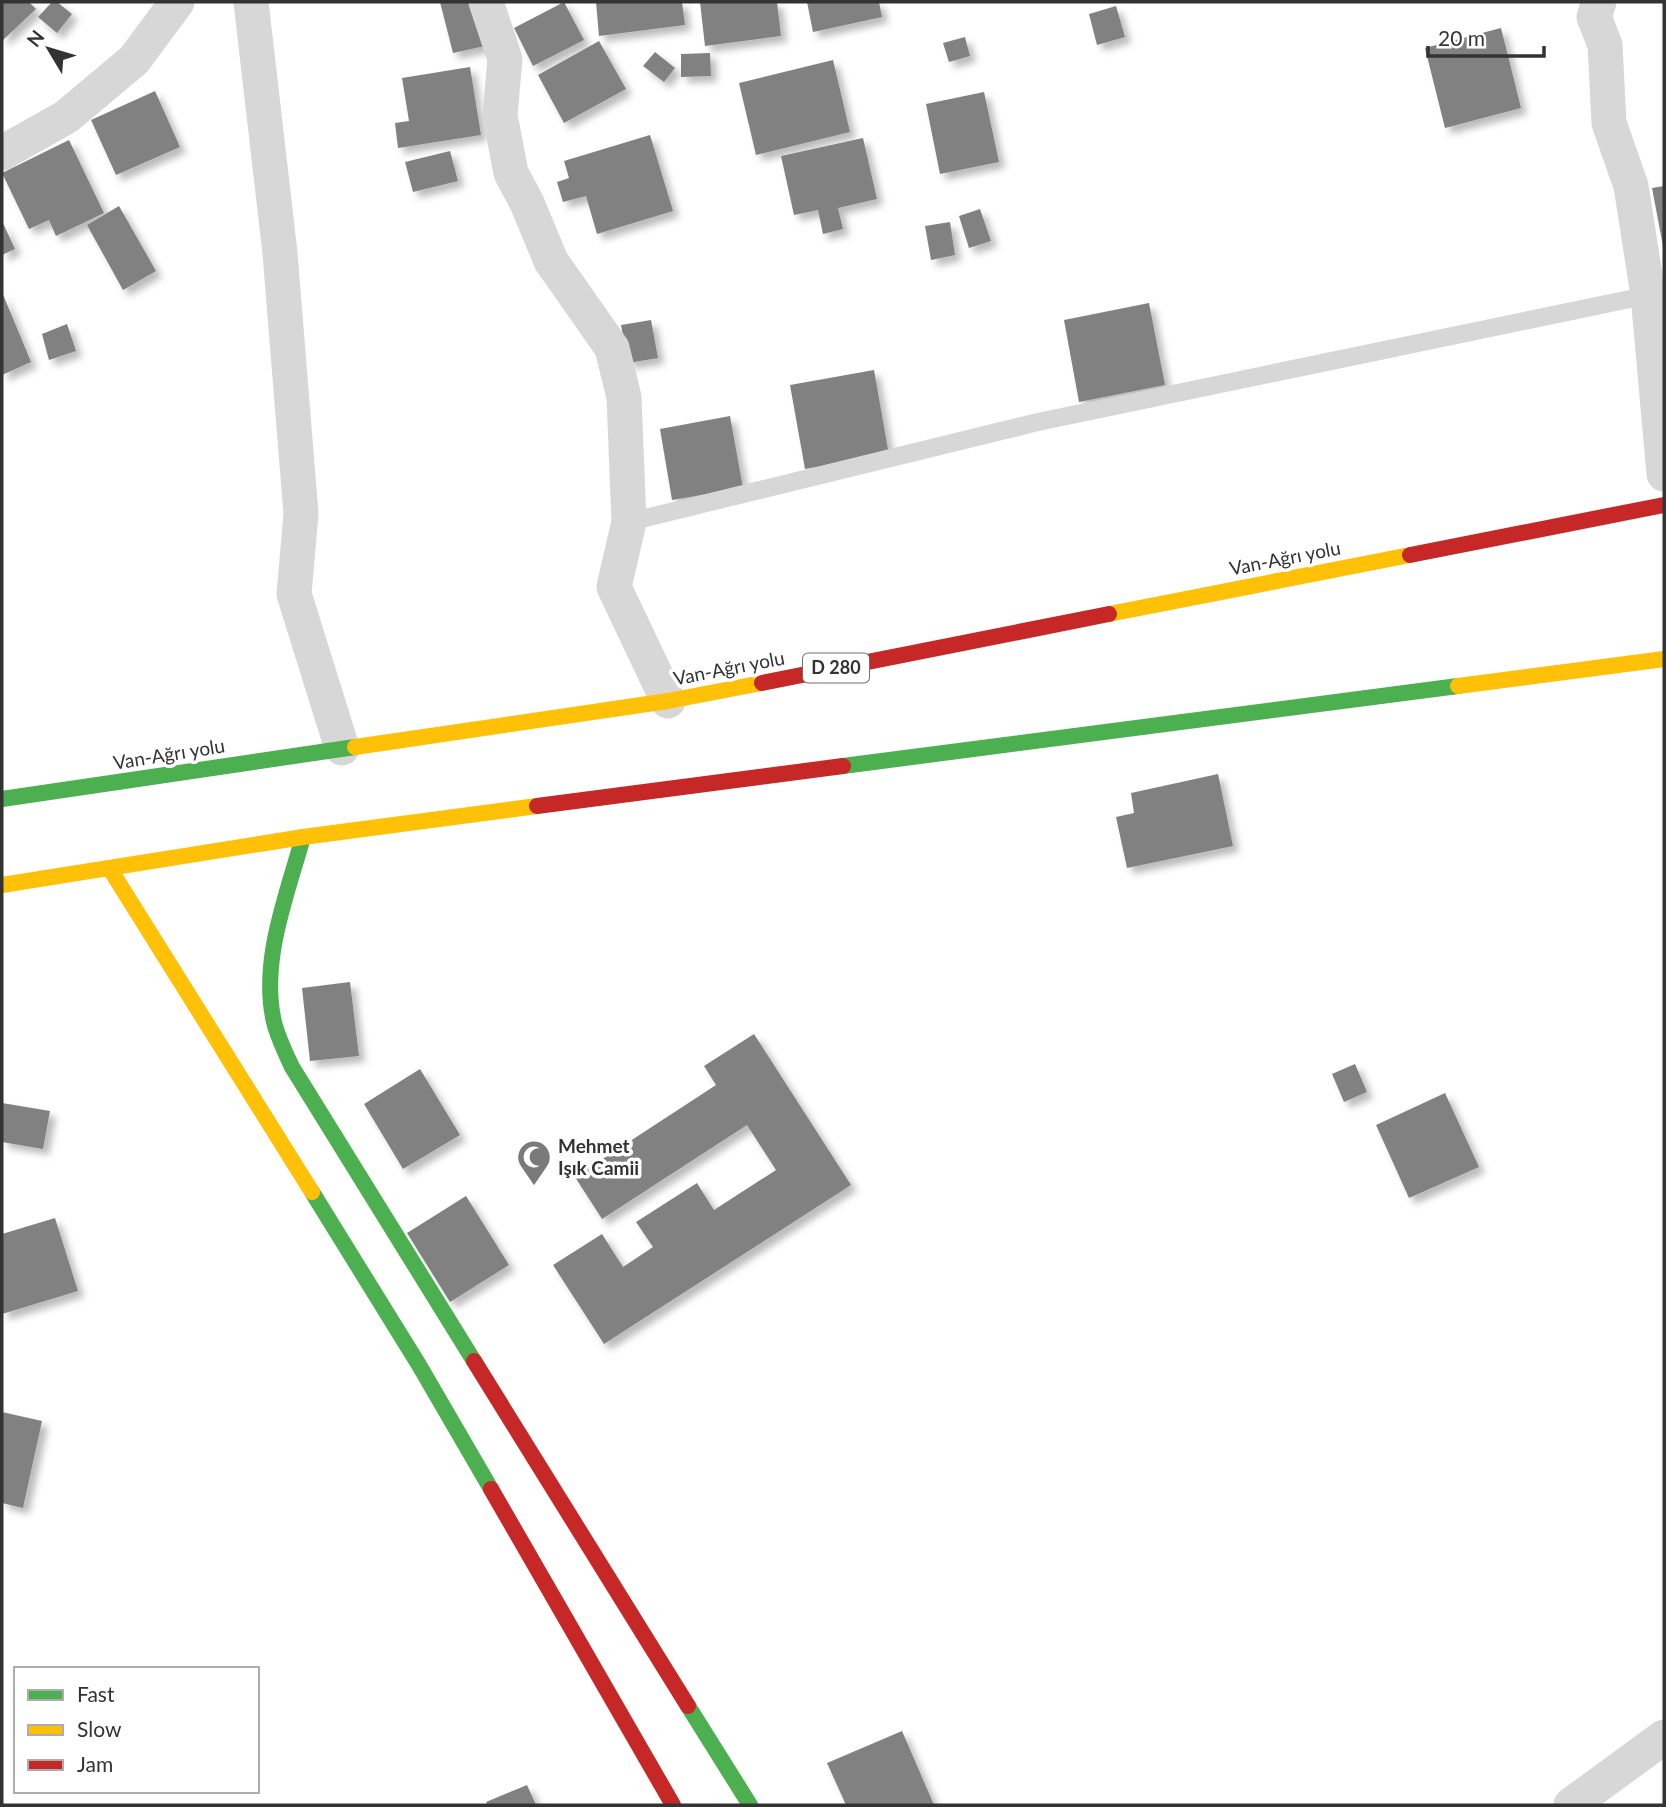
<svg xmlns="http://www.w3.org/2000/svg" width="1666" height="1807" viewBox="0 0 1666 1807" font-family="Lato,sans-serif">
	<defs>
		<filter id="shadow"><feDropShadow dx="6" dy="6" stdDeviation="3.5" flood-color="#0004"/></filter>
	</defs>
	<rect width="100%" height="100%" fill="#fff"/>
	<g fill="#818181" filter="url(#shadow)">
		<polygon points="2,2 29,2 36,9 2,41"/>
		<polygon points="52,2 57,2 72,14 57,33 38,17"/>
		<polygon points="440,2 475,2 485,46 453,53"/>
		<polygon points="564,2 584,40 533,66 514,28"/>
		<polygon points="596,2 682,2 685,25 599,36"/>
		<polygon points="700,2 777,2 781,36 705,46"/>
		<polygon points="807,2 879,2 882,17 813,32"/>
		<polygon points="1116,6 1125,37 1097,45 1089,14"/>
		<polygon points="1501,28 1521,108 1445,128 1425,48"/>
		<polygon points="965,37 970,56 949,62 943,43"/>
		<polygon points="599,41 626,89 564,123 538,75"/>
		<polygon points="655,52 675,68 664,82 643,66"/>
		<polygon points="710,53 711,76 681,77 681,54"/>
		<polygon points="833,60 850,132 756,155 739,83"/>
		<polygon points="470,67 481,135 398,148 395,123 409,121 402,78"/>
		<polygon points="155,91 180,147 116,175 91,120"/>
		<polygon points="984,92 999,162 940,174 926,104"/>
		<polygon points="650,135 673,211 597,234 586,196 563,202 557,182 569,178 564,161"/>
		<polygon points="863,138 877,199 838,208 843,229 823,234 818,210 794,215 781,156"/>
		<polygon points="69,140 104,213 56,236 49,220 29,229 2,173"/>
		<polygon points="450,151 458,181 413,192 405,162"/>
		<polygon points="1664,186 1664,246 1663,246 1652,188"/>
		<polygon points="119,206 156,271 123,290 87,225"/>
		<polygon points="980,209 991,241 969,248 959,216"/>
		<polygon points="2,221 15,249 2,255"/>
		<polygon points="950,222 955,255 931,260 925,226"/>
		<polygon points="2,292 31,362 2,375"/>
		<polygon points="1149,303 1165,385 1079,402 1064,320"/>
		<polygon points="651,320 658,358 628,363 621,325"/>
		<polygon points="67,324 76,351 49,360 42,334"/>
		<polygon points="874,370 889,455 805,469 790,385"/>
		<polygon points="730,416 743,488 672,500 660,429"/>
		<polygon points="1218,774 1233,846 1127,868 1116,817 1134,813 1131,793"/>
		<polygon points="350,982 359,1056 310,1061 302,988"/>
		<polygon points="754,1034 851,1185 604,1344 553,1265 602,1234 623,1267 653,1247 636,1222 697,1183 714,1210 776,1170 747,1125 602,1219 575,1177 716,1085 704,1066"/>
		<polygon points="1355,1064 1367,1092 1344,1102 1332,1074"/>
		<polygon points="420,1069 460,1135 403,1169 364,1104"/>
		<polygon points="1445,1093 1479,1167 1409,1198 1376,1125"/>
		<polygon points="2,1103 50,1111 43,1149 2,1142"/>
		<polygon points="466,1196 509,1265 450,1302 407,1233"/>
		<polygon points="55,1218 78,1291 2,1314 2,1234"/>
		<polygon points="2,1412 42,1421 23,1508 2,1503"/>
		<polygon points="902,1731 934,1805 846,1805 827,1763"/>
		<polygon points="527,1785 536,1805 488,1805 486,1802"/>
	</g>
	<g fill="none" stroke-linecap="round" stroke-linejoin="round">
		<polyline stroke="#d7d7d7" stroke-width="18" points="629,522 1038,422 1654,294"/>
		<g stroke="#d7d7d7" stroke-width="35">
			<polyline points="251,2 280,253 301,514 294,594 342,748"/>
			<polyline points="486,2 505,59 500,115 511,173 527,203 551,261 612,348 624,397 629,522 614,587 668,701"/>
			<polyline points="1599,2 1594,17 1605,45 1609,123 1631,186 1648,295 1664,474"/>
			<polyline points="2,153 66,117 134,60 177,2"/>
			<polyline points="1571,1805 1664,1737"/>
		</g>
		<g stroke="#4caf50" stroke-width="16">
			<polyline points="843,766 1458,686"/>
			<polyline points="2,799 355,747"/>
			<path d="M303,837C287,895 260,961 274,1022C278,1038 285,1052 292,1067L474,1361"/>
			<polyline points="312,1192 419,1365 491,1489"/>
			<polyline points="688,1706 750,1805"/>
		</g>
		<g stroke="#ffc107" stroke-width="16">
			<polyline points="1109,614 1410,555"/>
			<polyline points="1458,686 1664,659"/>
			<polyline points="355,747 668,701 762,683"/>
			<polyline points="110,869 312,1192"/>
			<polyline points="2,885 303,837 537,806"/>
		</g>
		<g stroke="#c62828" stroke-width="16">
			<polyline points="1410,555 1664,505"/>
			<polyline points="762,683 1109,614"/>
			<polyline points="537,806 843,766"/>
			<polyline points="474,1361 688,1706"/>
			<polyline points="491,1489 673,1805"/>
		</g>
	</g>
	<defs>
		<g id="mosque-pin" transform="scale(1.75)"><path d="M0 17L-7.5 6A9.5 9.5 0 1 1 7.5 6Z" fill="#7a7a7a" stroke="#fff"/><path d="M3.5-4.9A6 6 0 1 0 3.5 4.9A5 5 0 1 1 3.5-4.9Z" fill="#fff"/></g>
	</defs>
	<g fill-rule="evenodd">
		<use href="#mosque-pin" x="534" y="1157"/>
	</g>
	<g text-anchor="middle" stroke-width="7" stroke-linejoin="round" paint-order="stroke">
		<rect fill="#fff" stroke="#707070" stroke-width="2" x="803" y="653.5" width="66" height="29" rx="5"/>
		<g font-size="18" font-weight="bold" fill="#333">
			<text x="836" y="674">D 280</text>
		</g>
		<g font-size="19" fill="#333" stroke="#fff">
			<text transform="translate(1285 558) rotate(-11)" y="7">Van-Ağrı yolu</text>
			<text transform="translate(729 668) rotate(-11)" y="7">Van-Ağrı yolu</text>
			<text transform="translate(169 754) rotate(-9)" y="7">Van-Ağrı yolu</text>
		</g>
		<g font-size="19" font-weight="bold" fill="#333" stroke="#fff" text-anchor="start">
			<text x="558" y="1153">Mehmet<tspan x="558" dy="22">Işık Camii</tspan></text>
		</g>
	</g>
	<rect width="1666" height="1807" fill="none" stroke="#333333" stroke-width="7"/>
	<rect x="14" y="1667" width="245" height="126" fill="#ffffff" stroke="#adadad" stroke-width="2"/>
	<rect x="28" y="1690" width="35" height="10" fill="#4caf50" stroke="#adadad" stroke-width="2"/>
	<text x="77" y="1702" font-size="21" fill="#333333">Fast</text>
	<rect x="28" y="1725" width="35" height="10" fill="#ffc107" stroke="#adadad" stroke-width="2"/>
	<text x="77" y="1737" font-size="21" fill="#333333">Slow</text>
	<rect x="28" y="1760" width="35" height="10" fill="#c62828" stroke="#adadad" stroke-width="2"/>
	<text x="77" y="1772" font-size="21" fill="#333333">Jam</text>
	<g transform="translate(49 49) rotate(308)" stroke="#ffffff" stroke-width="5" paint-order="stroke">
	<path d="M0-5L12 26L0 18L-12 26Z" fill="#333333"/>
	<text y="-10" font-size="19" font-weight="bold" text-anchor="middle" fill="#333333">N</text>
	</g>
	<path d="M1428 46v10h116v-10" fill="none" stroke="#333333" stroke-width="3.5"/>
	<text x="1438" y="46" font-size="21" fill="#333333" stroke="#ffffff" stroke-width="5" paint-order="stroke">20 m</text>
</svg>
